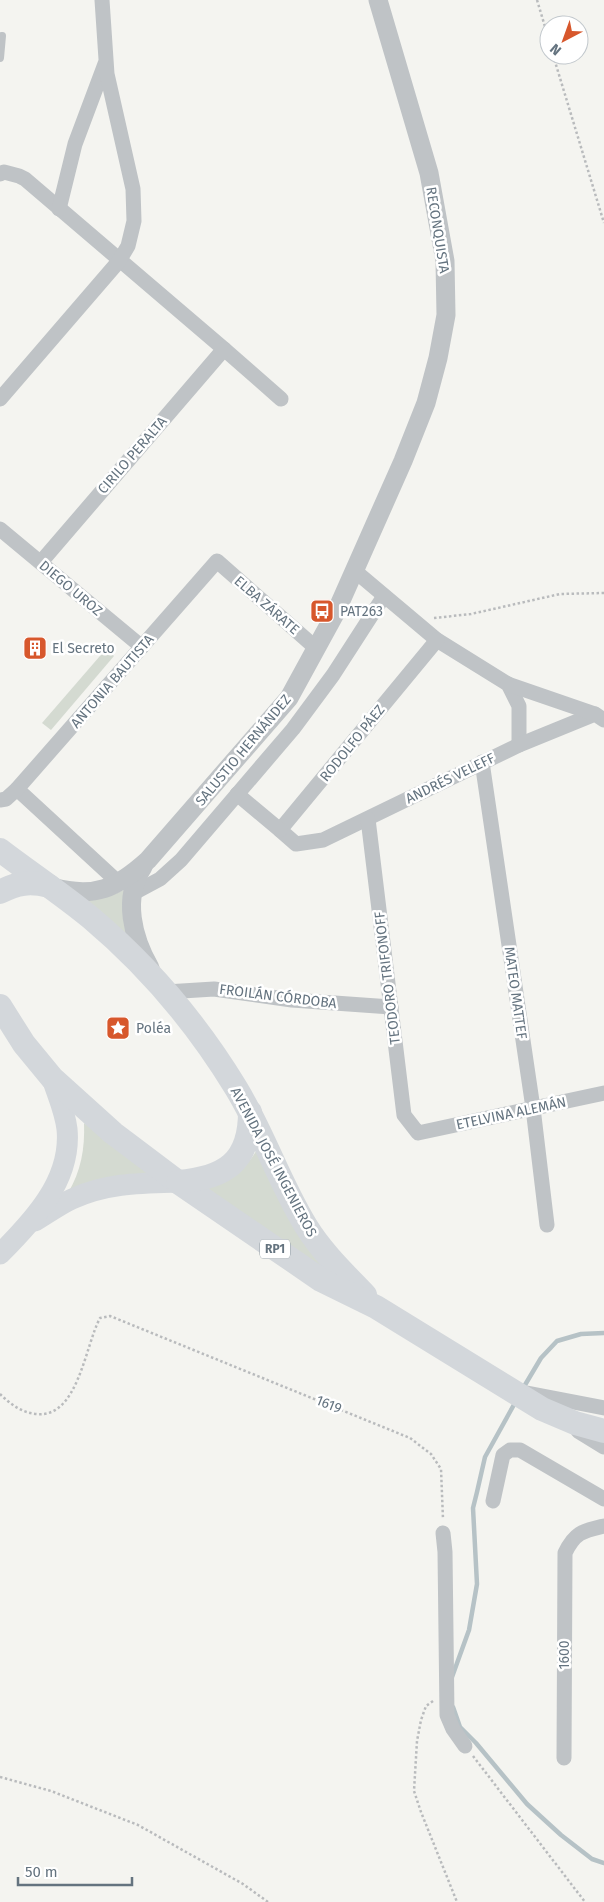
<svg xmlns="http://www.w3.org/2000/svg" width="604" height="1902" viewBox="0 0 604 1902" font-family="'Fira Sans',sans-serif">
	<rect width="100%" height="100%" fill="#f4f4f0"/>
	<g fill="#d4dad1">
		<polygon points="106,649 114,656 51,730 42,723"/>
		<polygon points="126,889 127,939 78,895 115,894"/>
		<path d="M84,1123L158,1177L68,1193C81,1171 85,1149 84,1123Z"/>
		<path d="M259,1146L341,1282L204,1189C231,1176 244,1174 259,1146Z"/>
	</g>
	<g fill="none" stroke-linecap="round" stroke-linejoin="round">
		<g stroke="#b6c2c6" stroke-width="4.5">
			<polyline points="522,1390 541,1358 557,1341 581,1334 604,1333"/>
			<polyline points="452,1677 469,1630 477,1584 473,1508 477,1492 485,1457 516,1401"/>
			<polyline points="453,1707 460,1727 476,1743 527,1804 561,1835 592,1859 604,1863"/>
		</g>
		<g stroke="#b9bbbd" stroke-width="2.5" stroke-dasharray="2.5 2.5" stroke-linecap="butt">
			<polyline points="537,0 549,40"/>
			<polyline points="553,55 604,223"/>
			<polyline points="434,618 471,614 560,594 604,593"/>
			<path d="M0,1394C10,1404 22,1413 37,1414C78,1418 85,1346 100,1318L110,1316L410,1438L431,1454L441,1469L443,1519"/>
			<polyline points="433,1701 426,1706 421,1720 417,1741 414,1791 421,1812 457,1902"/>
			<polyline points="473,1756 585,1902"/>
			<polyline points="0,1777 51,1791 138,1825 243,1884 268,1902"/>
		</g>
		<polyline stroke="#bfc3c6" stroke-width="8" points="0,58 2,36"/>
		<g stroke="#bfc3c6" stroke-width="15">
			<polyline points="0,174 4,172 19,176 25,179 224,349 281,399"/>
			<polyline points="59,209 75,144 105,64"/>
			<polyline points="0,399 119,261 128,246 134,221 133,189 107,74 102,0"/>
			<polyline points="0,529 142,647"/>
			<polyline points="41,562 224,349"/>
			<polyline points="355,571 437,640 508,684 519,706 519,745"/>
			<polyline points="437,640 280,830 296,844 323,840 519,745 595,714 604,720"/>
			<polyline points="508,684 595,714"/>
			<polyline points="482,762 533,1108 547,1225"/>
			<polyline points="17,789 119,883"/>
			<polyline points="237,794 280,830"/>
			<polyline points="0,800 6,799 17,789 217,561 317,649"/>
			<polyline points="368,819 404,1115 418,1133 604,1093"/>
			<polyline points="132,894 160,879 181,860 293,729 333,675 384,596"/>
			<polyline points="166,992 214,989 292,1000 391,1007"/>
			<polyline points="527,1393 604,1408"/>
			<polyline points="578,1431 604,1447"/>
			<polyline points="493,1501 503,1455 510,1450 520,1450 604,1499"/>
			<polyline points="443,1533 445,1552 447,1715 453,1729 465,1746"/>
			<path d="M564,1758L565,1553C575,1532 583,1531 604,1526"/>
		</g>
		<g stroke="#bfc3c6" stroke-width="19">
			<path d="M143,867C122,898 133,938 150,968"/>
			<path d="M52,887C95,899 117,888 148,860L289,698L336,612L403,461L426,403L438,358L446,315L445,261L429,173L378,0"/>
		</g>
		<g stroke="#d3d7db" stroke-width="21">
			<path d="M35,1221C47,1214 59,1205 72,1199C106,1183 141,1183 178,1182"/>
			<path d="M0,1254C33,1221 72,1180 67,1129C65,1111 57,1094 52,1078"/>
		</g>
		<g stroke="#d3d7db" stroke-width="24">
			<path d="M0,850C30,873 62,894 91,918C148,966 197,1024 236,1088C263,1132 279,1182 306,1226C322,1252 344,1273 365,1295"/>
			<path d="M0,892C17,883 30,881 49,886"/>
			<polyline points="0,1006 24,1044 52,1078 113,1133 178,1182 321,1280 376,1307 542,1409 575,1423 604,1431"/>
			<path d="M178,1182C225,1178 250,1162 250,1112"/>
		</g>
	</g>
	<defs>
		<g id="bus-square" transform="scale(1.25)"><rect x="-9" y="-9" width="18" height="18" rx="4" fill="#d7572c" stroke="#fff"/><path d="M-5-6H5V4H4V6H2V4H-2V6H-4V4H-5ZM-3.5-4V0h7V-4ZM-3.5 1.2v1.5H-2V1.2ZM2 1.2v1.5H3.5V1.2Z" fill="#fff"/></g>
		<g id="building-square" transform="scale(1.25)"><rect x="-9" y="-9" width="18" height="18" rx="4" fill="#d7572c" stroke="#fff"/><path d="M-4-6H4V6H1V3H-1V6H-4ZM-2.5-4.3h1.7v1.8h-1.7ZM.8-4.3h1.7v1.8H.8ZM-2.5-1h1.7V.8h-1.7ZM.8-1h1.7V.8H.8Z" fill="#fff"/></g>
		<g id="sight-square" transform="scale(1.25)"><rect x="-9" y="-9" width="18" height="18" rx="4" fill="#d7572c" stroke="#fff"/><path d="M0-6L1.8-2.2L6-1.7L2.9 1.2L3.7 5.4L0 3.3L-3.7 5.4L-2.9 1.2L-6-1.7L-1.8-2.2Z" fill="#fff"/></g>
	</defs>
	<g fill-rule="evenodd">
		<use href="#bus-square" x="322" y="611"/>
		<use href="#building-square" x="35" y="648"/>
		<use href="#sight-square" x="118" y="1028"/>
	</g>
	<g text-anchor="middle" stroke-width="5" stroke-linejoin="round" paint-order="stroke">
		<rect fill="#fff" stroke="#929da5" stroke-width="1" x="260" y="1239.5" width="30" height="19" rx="4"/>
		<g font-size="12" font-weight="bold" fill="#64737f">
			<text x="275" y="1253">RP1</text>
		</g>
		<g font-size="14" fill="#64737f" stroke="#fff">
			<text transform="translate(438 230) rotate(81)" y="5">RECONQUISTA</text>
			<text transform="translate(132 455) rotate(-49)" y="5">CIRILO PERALTA</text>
			<text transform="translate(71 588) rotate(40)" y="5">DIEGO UROZ</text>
			<text transform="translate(267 605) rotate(41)" y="5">ELBA ZÁRATE</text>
			<text transform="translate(112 681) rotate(-49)" y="5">ANTONIA BAUTISTA</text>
			<text transform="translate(352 743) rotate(-51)" y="5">RODOLFO PÁEZ</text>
			<text transform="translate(243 750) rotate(-50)" y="5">SALUSTIO HERNÁNDEZ</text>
			<text transform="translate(450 778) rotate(-26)" y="5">ANDRÉS VELEFF</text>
			<text transform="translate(387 978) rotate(-97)" y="5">TEODORO TRIFONOFF</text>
			<text transform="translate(516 993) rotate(82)" y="5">MATEO MATTEF</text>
			<text transform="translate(278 996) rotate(7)" y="5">FROILÁN CÓRDOBA</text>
			<text transform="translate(511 1113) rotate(-12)" y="5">ETELVINA ALEMÁN</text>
			<text transform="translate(274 1162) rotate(62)" y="5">AVENIDA JOSÉ INGENIEROS</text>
			<text transform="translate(329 1404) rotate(22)" y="5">1619</text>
			<text transform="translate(564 1655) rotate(-90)" y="5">1600</text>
		</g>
		<g font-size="14" fill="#64737f" stroke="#fff" text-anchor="start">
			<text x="340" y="616">PAT263</text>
			<text x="52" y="653">El Secreto</text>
			<text x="136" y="1033">Poléa</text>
		</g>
	</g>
	<g transform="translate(564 40) rotate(221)"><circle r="24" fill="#ffffff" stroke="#c1c7cc"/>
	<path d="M0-4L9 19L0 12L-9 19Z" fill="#d7572c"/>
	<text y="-8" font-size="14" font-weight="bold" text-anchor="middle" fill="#64737f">N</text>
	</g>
	<path d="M18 1877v8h114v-8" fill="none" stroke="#64737f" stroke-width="2.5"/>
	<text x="25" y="1877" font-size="15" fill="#64737f" stroke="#ffffff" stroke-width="4" paint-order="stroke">50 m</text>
</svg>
